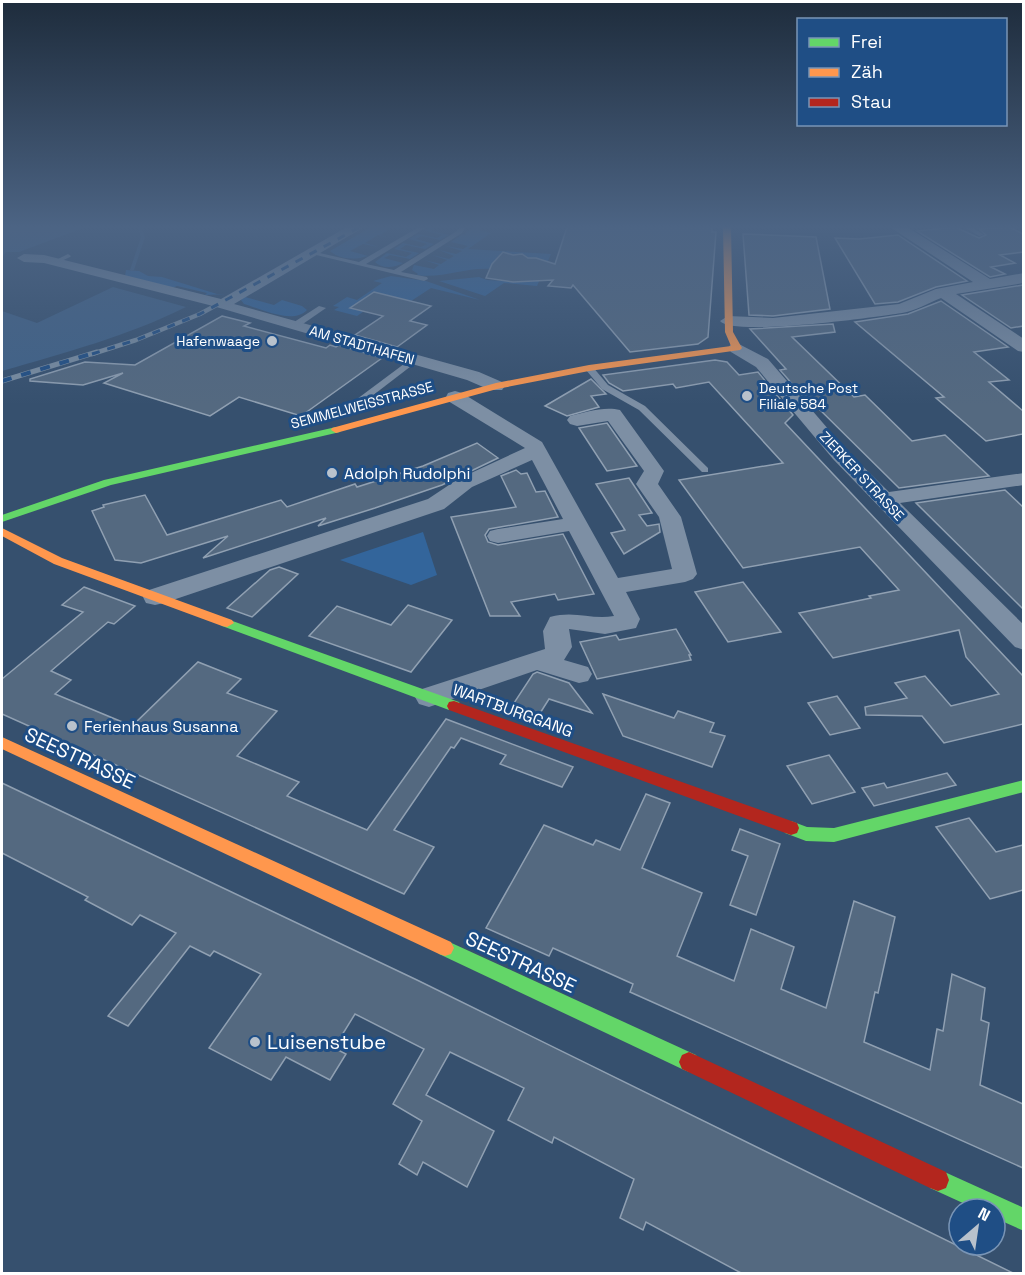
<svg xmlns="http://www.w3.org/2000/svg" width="1025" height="1275" viewBox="0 0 1025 1275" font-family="'Space Grotesk',sans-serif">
	<rect width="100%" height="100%" fill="#36506e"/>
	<g fill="#33659b">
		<path d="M371,227H393L408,230L391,228L380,235L393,239L378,235L365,243L379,247L363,244L350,251L368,256C355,260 340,260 330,251Z"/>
		<path d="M430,227H436L431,231L449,235L440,240L422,236L416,239L434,244L425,249L406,245L400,249L419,253L410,259L390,255L384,258L403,263C394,268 382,269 375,262L387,253L406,257L412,253L394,249L403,243L421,247L427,244L409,239L418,234L437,238L442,235L424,230Z"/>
		<path d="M474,227H481L479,230L491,233L468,249L551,254L537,286L504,283L485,296L439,281L479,277L487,280L503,281L536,258H528L521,254L513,256L500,253L503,257L491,269C466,267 442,279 417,275L418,274L412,270L414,265L434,269L439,265L424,260L441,264L447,260L432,255L449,259L454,256L439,250L456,254L462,251L446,246L463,249L468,246L451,242L463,234L466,235L465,233Z"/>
		<polygon points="126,270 139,271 148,276 162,277 217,294 226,294 205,295 207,293 177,286 172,288 125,276"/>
		<polygon points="391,276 426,281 480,300 431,288 408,303 385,297 357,316 334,310 339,307 333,306 347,297 357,300 382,283 373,281"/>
		<path d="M245,297L274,305L282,300L302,306L307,310C293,325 261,309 244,304L241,300Z"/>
		<polygon points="423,532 437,575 411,585 340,560"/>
	</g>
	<g fill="#406288">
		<polygon points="2,227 86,227 19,252 6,252 3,256"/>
		<path d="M113,287L186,307C128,336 64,353 2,371V311L37,323Z"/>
	</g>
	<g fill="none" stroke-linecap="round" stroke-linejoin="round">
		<polygon fill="#406288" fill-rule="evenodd" points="137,227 141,227 145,237 134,270 132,271 130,270 141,237"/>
	</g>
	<g fill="#546980" stroke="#90a0b2" stroke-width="1.5">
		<polygon points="567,227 712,227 712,232 716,232 708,337 698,344 630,352 573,285 571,288 548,286 553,280 513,282 486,278 492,264 503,252 513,255 522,254 528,258 536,258 555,264"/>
		<polygon points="955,227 979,238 986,235 979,229 1010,227 1023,234 1023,252 1000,255 1015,263 991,267 1005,274 990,277 917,231"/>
		<polygon points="743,234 816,237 830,309 773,316 749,315"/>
		<polygon points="898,235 967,281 936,287 898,302 875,304 835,238 859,239"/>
		<polygon points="1023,285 1023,326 1011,328 962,295"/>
		<polygon points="374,292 431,306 410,321 427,325 397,347 355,335 383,316 350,308"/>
		<polygon points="941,301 1008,347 974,352 1009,380 989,382 1023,411 1023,434 986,441 936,398 944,397 855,322 908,314"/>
		<polygon points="222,316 250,323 244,326 326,348 330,345 336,347 339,345 382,358 301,416 239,397 210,416 104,383 123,373 83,385 30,381 30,379 85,362 135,365"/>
		<polygon points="833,324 835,332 792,337 854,397 865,395 912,441 945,435 989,476 899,488 809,399 807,401 780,370 786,369 750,329"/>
		<polygon points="715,360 727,362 739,375 758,372 793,415 785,423 1023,676 1023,724 944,743 922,716 866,715 865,707 907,698 895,683 925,676 951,706 999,694 966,657 959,630 833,658 799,613 871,598 869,596 899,590 860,547 743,568 679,480 783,463 709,382 676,388 673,384 623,391 609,383 603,375"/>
		<polygon points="591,379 606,394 591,396 599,407 567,416 545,406"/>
		<polygon points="607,423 637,466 607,471 579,428"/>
		<polygon points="477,443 498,458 442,485 375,508 318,526 326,518 203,558 228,536 141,563 115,560 92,511 104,507 103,505 145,495 167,535 281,500 287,507 355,484 357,487 423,466"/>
		<polygon points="516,470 521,474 527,473 536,492 545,491 558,517 489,529 485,535 488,542 498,545 563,534 594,594 558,600 555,594 511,602 520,616 490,616 451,517 516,507 501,476"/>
		<polygon points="629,478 652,513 639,515 647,526 659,524 660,532 624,554 611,533 625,530 596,484"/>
		<polygon points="1005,490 1023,507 1023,609 916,503"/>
		<polygon points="279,567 298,574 252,617 227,608 270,570"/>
		<polygon points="743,582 781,632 728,642 695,592"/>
		<polygon points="84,587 135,606 114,624 108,622 51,671 71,680 55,694 132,726 198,662 241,679 227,693 277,711 237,756 299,782 287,796 367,830 446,719 573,767 562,787 500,764 506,755 461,738 454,748 451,747 394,830 434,847 404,894 2,714 2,679 83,612 62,605"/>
		<polygon points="408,605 452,620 411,672 309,636 337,606 391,625"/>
		<polygon points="676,629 691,655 689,655 691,660 597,679 580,642 616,635 619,640"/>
		<polygon points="537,672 569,683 592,713 549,699 537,718 510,709 533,674"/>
		<polygon points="603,694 674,718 678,711 714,723 710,732 725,736 712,767 623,736"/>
		<polygon points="837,696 860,728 830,735 808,703"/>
		<polygon points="829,755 855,792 812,804 787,766"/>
		<polygon points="947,773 956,785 874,806 862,788 884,783 887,788"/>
		<polygon points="2,783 417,980 1015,1274 743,1274 646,1222 643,1230 620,1218 634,1179 554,1137 552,1143 508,1120 524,1088 450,1052 426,1095 494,1131 467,1187 423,1162 417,1175 399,1164 422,1121 393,1104 424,1049 355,1014 334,1048 346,1054 330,1080 286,1057 271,1080 209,1048 261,974 214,951 210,956 190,946 128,1026 108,1016 176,933 140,915 132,925 85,900 88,897 2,853"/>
		<polygon points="646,794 670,803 642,868 702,893 677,956 734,981 751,929 794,947 781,989 826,1008 854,901 895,917 878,993 875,992 864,1042 930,1070 937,1029 943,1031 952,974 985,988 981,1020 989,1023 980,1085 1023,1104 1023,1168 630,992 633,984 553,948 549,956 486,928 544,825 593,845 596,840 620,850"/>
		<polygon points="969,818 996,852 1023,845 1023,890 990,899 936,827"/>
		<polygon points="740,829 780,844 756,915 730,905 748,856 732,850"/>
	</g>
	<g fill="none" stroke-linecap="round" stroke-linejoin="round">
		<g fill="#7d8fa4" fill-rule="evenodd">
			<polygon points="419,227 427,227 366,264 394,270 457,231 460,227 466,227 462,233 401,272 427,277 428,279 424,281 308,253 311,251 359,262"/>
			<polygon points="964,227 972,227 984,235 979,236"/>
			<polygon points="68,254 71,256 70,257 55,264 52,262"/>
			<polygon points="319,306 326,308 297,328 291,328 291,324"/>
			<polygon points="412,358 419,360 359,406 353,406 353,402"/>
			<polygon points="586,366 592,366 608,385 645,406 708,468 708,472 702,472 639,410 602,389 586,370"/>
		</g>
		<g fill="#7d8fa4" fill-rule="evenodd">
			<polygon points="347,227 364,227 234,304 479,372 502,382 505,386 502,390 490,390 467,380 213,306 44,263 24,262 17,258 24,254 44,255 221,299"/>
			<path d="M890,227H907L990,279L1024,273V283L956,294L1024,339V352L1018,351L941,298C928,303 915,311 902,313C877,317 732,337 720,321L728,316L773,318L899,304L936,289L973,282Z"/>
			<polygon points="737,343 768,359 847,451 889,492 1024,473 1024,485 900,503 1024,625 1024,650 1015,647 833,459 756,367 731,352 728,348 731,344"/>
			<path d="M455,391L462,393L542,442L618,578L672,569L659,517L636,484L644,471L608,421L577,426L570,424L567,420L570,416C585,412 605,406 620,410L664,471L658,484L681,517L697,574L693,579L685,582L626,592L640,619L636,628L605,634L569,629L572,647L564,660L588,667L592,674L588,681L579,683L537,670L429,707L419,704L415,697L419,690L545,649L543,631L550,617C575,610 591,620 614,616L569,531L498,543L490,541L487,536L490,531L498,529L563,519L532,460L472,487L444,509L164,603L155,605L146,603L143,597L146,591L428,499L458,479L525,448L448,401L446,397L448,393Z"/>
		</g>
		<g fill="#63d668" fill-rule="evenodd">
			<polygon points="336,427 341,430 340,432 111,485 2,522 2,515 104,480"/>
			<polygon points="227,619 459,702 461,706 459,710 449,710 222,626 220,623"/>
			<polygon points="1024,780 1024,792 834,842 806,841 785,833 783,828 785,823 791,821 807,827 834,828"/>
			<polygon points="445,940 696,1055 699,1062 696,1069 689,1072 682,1069 439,954 436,948 439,942"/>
			<polygon points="938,1169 1024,1208 1024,1231 995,1218 995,1209 976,1209 930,1188 927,1180 930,1172"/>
		</g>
		<g fill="#ff974d" fill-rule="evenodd">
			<polygon points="723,227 731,227 733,332 742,348 740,350 589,371 497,389 336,433 331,430 332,428 496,383 589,365 731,346 725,332"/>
			<polygon points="2,528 62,558 232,620 234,623 227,627 222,626 54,564 2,536"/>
			<polygon points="2,737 451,942 454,948 451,954 445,956 439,954 2,749"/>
		</g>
		<g fill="#b3261e" fill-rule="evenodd">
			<polygon points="454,701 797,823 799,828 797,833 791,835 449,710 447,706 449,702"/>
			<polygon points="689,1052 946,1172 949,1180 946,1188 938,1191 930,1188 682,1069 679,1062 682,1055"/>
		</g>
		<g stroke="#7d90a3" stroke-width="4.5">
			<polyline id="rail-far1" points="92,354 136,340 200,314 360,227"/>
		</g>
		<g stroke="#7d90a3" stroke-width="5">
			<polyline id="rail" points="2,381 97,352"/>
		</g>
		<use href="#rail-far1" stroke="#1f4e85" stroke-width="3" stroke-dasharray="8" stroke-linecap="butt"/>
		<use href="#rail" stroke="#1f4e85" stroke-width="4" stroke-dasharray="10" stroke-linecap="butt"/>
	</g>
	<linearGradient id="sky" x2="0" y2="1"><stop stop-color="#1e2c3c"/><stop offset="0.56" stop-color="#4c6484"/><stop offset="1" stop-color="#4c6484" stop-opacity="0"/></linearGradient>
	<rect width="1025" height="405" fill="url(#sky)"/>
	<g fill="#b9c2cc" stroke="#1f4e85" stroke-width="2">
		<circle cx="272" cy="341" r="6"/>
		<circle cx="747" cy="396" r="6"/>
		<circle cx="332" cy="473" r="6"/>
		<circle cx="72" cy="726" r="6"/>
		<circle cx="255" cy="1042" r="6"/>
	</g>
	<g text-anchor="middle" stroke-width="6" stroke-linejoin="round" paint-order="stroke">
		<g font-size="14" fill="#fff" stroke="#1f4e85" text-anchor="end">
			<text x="260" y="346">Hafenwaage</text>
			<text x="759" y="393" text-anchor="start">Deutsche Post<tspan x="759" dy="16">Filiale 584</tspan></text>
		</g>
		<g font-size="14" fill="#fff" stroke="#1f4e85">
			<text transform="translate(362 345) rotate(16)" y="5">AM STADTHAFEN</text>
			<text transform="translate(362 405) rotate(-15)" y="5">SEMMELWEISSTRASSE</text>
			<text transform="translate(862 476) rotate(47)" y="5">ZIERKER STRASSE</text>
		</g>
		<g font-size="16" fill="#fff" stroke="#1f4e85" text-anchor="start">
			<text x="344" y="479">Adolph Rudolphi</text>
			<text x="84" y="732">Ferienhaus Susanna</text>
		</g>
		<g font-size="16" fill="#fff" stroke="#1f4e85">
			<text transform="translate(513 710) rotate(20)" y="6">WARTBURGGANG</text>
		</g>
		<g font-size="20" fill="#fff" stroke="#1f4e85">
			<text transform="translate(80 758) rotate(25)" y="7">SEESTRASSE</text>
			<text transform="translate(521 962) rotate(25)" y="7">SEESTRASSE</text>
		</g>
		<g font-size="20" fill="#fff" stroke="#1f4e85" text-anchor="start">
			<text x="267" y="1049">Luisenstube</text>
		</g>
	</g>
	<rect width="1025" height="1275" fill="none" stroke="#ffffff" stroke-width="6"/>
	<rect x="797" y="18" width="210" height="108" fill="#1f4e85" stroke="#7995b6" stroke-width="1.5"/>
	<rect x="809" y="38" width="30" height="9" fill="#63d668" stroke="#7995b6" stroke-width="1.5"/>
	<text x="851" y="48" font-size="18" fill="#ffffff">Frei</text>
	<rect x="809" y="68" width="30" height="9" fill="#ff974d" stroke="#7995b6" stroke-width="1.5"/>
	<text x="851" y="78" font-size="18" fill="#ffffff">Zäh</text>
	<rect x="809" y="98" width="30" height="9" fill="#b3261e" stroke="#7995b6" stroke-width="1.5"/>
	<text x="851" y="108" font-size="18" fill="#ffffff">Stau</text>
	<g transform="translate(977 1227) rotate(29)"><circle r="28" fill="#1f4e85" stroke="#7995b6" stroke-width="1.5"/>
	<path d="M0-4.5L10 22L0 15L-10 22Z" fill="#b9c2cc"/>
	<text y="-9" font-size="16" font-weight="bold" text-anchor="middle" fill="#ffffff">N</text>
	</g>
</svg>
